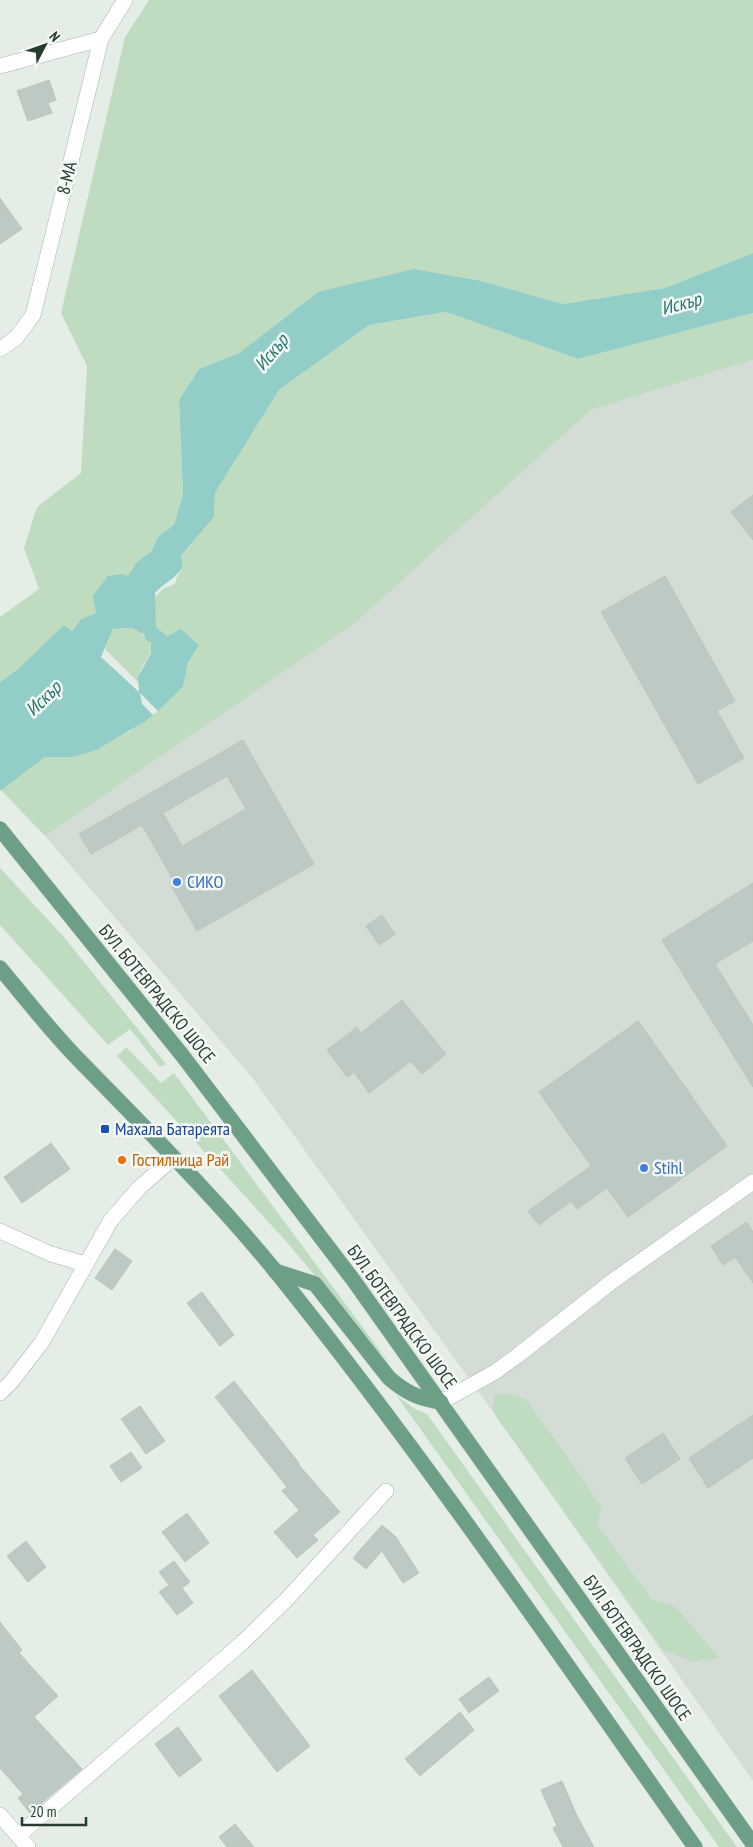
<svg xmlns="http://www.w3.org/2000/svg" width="753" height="1847" viewBox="0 0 753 1847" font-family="'PT Sans Narrow',sans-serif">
	<rect width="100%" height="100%" fill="#e5ede7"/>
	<polygon fill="#d3ddd6" points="753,360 753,1781 493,1412 254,1080 45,836 354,624 591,410"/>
	<g fill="#c0dcc0">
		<polygon points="149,0 753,0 753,253 665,288 563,304 481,281 318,292 239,353 199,369 179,400 183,494 174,526 158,537 151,552 133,568 131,574 96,613 81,619 72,631 65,625 18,669 0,682 0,617 39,589 24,548 37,507 81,473 87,366 61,313 125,37"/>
		<polygon points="446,312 578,359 753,313 753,360 591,410 354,624 45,836 1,790 45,756 74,757 129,732 158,711 183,687 188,662 168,636 156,627 154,598 163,589 176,583 176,579 183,566 181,557 214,517 215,493 279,390 369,325"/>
		<path d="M132,628C172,649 137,657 139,683L105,649L113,629Z"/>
		<polygon points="0,868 63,936 166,1064 160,1067 130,1029 108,1045 0,925"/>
		<polygon points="126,1047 161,1083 174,1073 393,1368 284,1239 117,1056"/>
		<polygon points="494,1394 509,1394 527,1400 602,1507 597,1524 652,1600 676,1607 719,1658 692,1662 662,1649 493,1412"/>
		<polygon points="396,1395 413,1408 427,1414 737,1847 719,1847"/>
	</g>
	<path fill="#92cdc8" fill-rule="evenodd" d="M753,253V313L578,359L446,312L369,325L279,390L215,493L214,517L181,556L183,566C174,581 167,580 155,593L156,627L168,636L181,629L199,645L188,662L183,687L158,711L140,693L142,704L153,715L146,721L96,750L74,757H45L0,791V682L18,669L64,625L72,631L81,619L96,613L93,596L108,576L122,574L128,576L137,562L151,552L158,537L174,525L183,494L179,400L199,369L239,353L318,292L414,269L481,281L563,304L665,288ZM132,628L145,635V639L151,643V653L138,677L139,692L101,657L113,629Z"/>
	<g fill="#bdcac3" stroke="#b8c6bd" fill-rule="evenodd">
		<polygon points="49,80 56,100 48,103 52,113 28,121 17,91"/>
		<polygon points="0,198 22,229 0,244"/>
		<polygon points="753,495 753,540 731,512"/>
		<polygon points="665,576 735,701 717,711 744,758 698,784 601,612"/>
		<path d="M243,740L314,864L197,931L172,887L176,885L142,825L91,854L79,834ZM227,776L246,809L182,846L163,813Z"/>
		<polygon points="753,883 753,941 715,964 753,1025 753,1087 662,940"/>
		<polygon points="382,915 395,934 379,945 366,926"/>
		<polygon points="402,1000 446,1054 422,1074 411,1061 369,1093 354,1072 347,1077 327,1050 357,1027 361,1033"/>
		<polygon points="638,1021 727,1146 628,1217 607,1188 577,1209 571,1201 539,1225 528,1211 591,1166 539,1092"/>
		<polygon points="51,1143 70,1169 22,1203 4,1177"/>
		<polygon points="747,1222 753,1232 753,1283 735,1257 723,1265 711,1246"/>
		<polygon points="115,1249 132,1261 112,1290 95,1278"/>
		<polygon points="202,1292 234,1335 220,1346 187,1303"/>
		<polygon points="234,1381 299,1463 298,1464 340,1512 313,1535 318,1540 297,1558 274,1532 299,1510 282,1491 287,1487 215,1397"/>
		<polygon points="140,1406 165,1441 146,1454 121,1419"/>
		<polygon points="753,1415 753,1458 708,1488 689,1458"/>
		<polygon points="663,1433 680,1459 642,1484 625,1458"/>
		<polygon points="131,1452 142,1468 121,1482 110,1466"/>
		<polygon points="187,1513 209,1543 185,1562 162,1532"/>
		<polygon points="382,1525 396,1537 419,1573 403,1583 382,1551 366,1569 353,1558"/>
		<polygon points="26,1541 46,1567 28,1582 7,1556"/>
		<polygon points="174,1561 190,1582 182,1588 193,1603 177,1615 159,1592 169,1585 159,1572"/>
		<polygon points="0,1622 22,1650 19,1653 58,1696 34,1717 82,1769 30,1813 18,1798 23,1794 0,1768"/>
		<polygon points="252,1670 310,1746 277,1772 219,1696"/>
		<polygon points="489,1677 499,1691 469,1713 459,1699"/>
		<polygon points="460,1712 474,1730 420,1776 405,1759"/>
		<polygon points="178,1727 202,1760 179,1777 155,1744"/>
		<polygon points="562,1781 577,1816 594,1847 563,1847 553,1828 557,1826 541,1790"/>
		<polygon points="235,1824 254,1847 227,1847 219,1837"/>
	</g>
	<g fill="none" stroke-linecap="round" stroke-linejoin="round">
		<g stroke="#a8b5ad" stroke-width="16">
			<g id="street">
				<polyline points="0,66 101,39"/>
				<polyline points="0,349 16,338 33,315 101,39 125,0"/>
				<polyline points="0,1231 51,1254 85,1264"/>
				<polyline points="0,1393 12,1381 42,1342 111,1220 139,1188 174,1157"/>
				<polyline points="441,1402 495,1372 517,1356 614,1280 753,1182"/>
				<polyline points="0,1815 28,1847"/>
				<polyline points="18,1836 243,1642 287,1599 386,1491"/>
			</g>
		</g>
		<g stroke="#c2c9c5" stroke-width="16">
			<g id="primary">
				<polyline points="0,829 182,1055 354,1281 753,1844"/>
				<path d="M0,968C27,1000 52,1033 81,1062C148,1131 216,1198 277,1273C425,1457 559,1654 695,1847"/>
				<path d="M275,1271L315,1284L389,1378C405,1392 419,1399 441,1402"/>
			</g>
		</g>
		<use href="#street" stroke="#fff" stroke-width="15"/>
		<use href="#primary" stroke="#6d9f86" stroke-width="15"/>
	</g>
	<g fill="#3f7fe0" stroke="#f5f9f6" stroke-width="2">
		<circle cx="177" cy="882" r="5"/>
		<circle cx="644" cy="1168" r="5"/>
	</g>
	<rect fill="#1a4fb4" stroke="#f5f9f6" stroke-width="2" x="100" y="1124" width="10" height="10" rx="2.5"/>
	<circle fill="#e8710a" stroke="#f5f9f6" stroke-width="2" cx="122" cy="1160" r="5"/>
	<g text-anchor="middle" stroke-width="5" stroke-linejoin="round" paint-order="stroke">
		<g font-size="18" fill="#253d31" stroke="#f5f9f6">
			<text transform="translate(67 178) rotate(-76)" y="6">8-МА</text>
			<text transform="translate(157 994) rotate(51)" y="6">БУЛ. БОТЕВГРАДСКО ШОСЕ</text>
			<text transform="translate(402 1317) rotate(54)" y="6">БУЛ. БОТЕВГРАДСКО ШОСЕ</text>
			<text transform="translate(637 1648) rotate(55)" y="6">БУЛ. БОТЕВГРАДСКО ШОСЕ</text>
		</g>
		<g font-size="18" fill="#366cbe" stroke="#f5f9f6" text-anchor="start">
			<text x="187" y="888">СИКО</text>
			<text x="654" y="1174">Stihl</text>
		</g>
		<g font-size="18" fill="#164399" stroke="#f5f9f6" text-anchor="start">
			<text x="115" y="1135">Махала Батареята</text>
		</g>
		<g font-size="18" fill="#c56008" stroke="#f5f9f6" text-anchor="start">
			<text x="132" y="1166">Гостилница Рай</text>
		</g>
		<g font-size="19" font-style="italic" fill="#24756f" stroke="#f5f9f6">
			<text transform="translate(681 303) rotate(-15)" y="7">Искър</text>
			<text transform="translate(271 352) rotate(-50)" y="7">Искър</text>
			<text transform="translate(43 698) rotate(-44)" y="7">Искър</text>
		</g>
	</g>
	<g transform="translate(45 45) rotate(49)" stroke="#f5f9f6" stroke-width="4" paint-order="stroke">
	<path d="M0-4L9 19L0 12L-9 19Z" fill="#253d31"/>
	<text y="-8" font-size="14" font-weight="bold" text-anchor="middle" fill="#253d31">N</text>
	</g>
	<path d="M22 1817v8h64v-8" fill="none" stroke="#253d31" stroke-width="2.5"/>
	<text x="30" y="1817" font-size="15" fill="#253d31" stroke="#f5f9f6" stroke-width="4" paint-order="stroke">20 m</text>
</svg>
